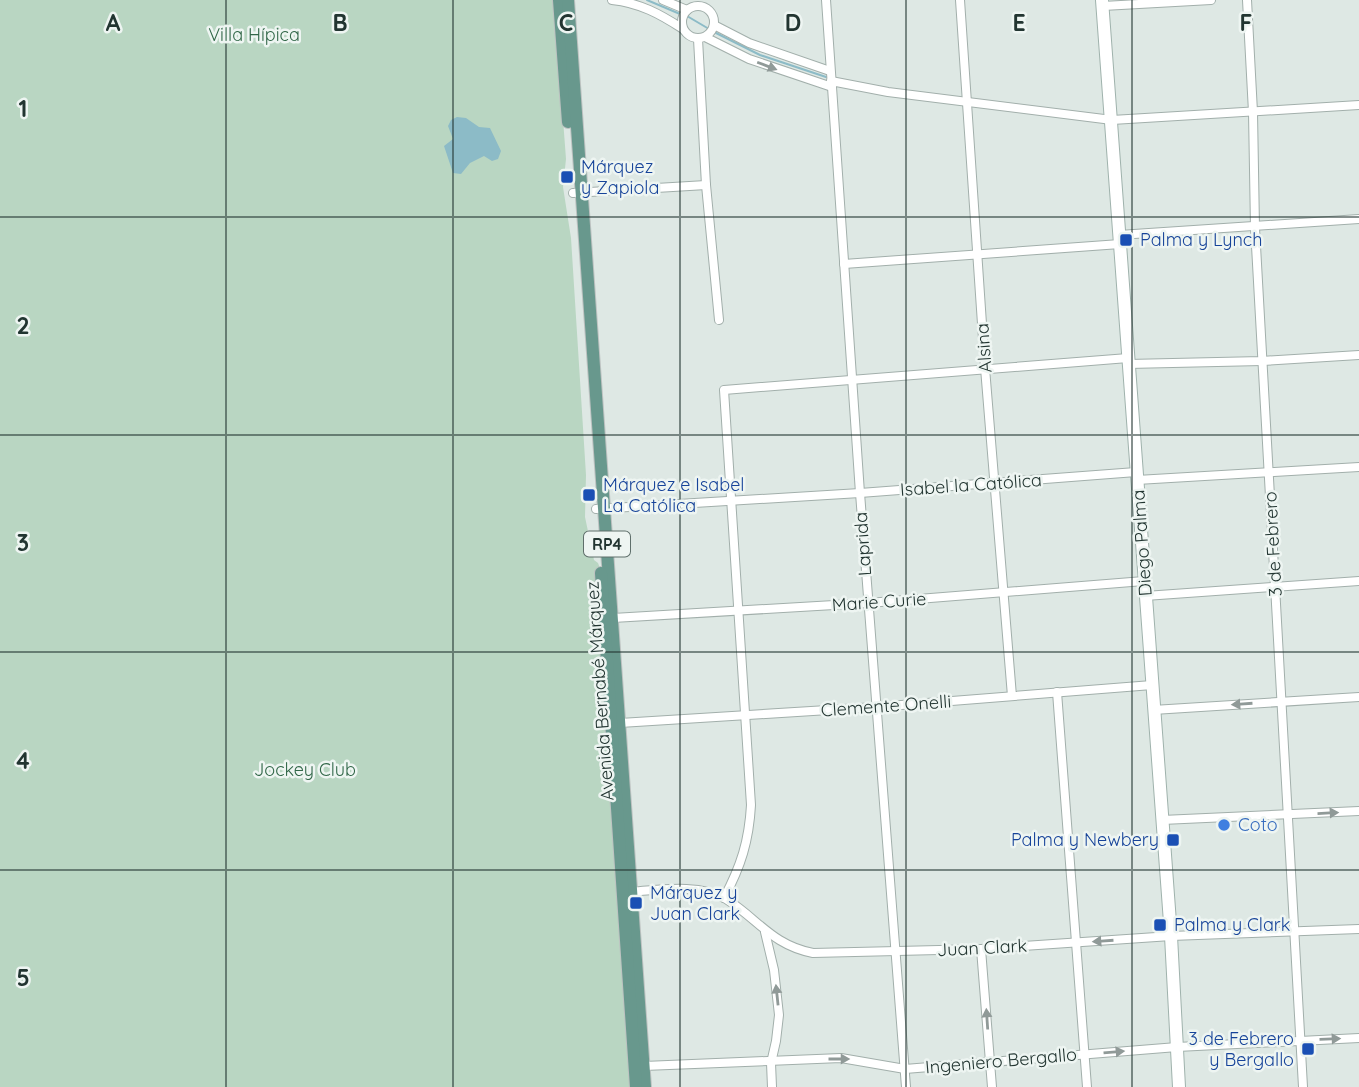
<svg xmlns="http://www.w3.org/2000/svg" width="1359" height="1087" viewBox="0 0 1359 1087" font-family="Quicksand,sans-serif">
	<rect width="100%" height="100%" fill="#dee8e4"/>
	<polygon fill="#b9d6c2" points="0,0 554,0 566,159 563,187 571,238 586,475 585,517 594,560 598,563 601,571 618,867 617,896 631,1087 0,1087"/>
	<polygon fill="#8cbbc7" points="457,117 466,118 479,127 490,128 501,151 498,159 492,161 484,156 470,163 461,174 453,173 444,146 453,139 448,126 451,120"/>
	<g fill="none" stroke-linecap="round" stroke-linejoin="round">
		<g stroke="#8cbbc7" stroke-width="2">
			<polyline points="647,0 680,14"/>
			<polyline points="687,16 709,29"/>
			<polyline points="714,32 760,55 826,77"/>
		</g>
		<g stroke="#a2afab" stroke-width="10">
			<g id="minor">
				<path d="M612,0C640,3 660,14 683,29"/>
				<polyline points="663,0 687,10"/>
				<polyline points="826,0 860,493 906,1087"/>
				<polyline points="960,0 985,368 1012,696"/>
				<polyline points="1247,0 1253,112 1255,228 1303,1087"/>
				<circle cx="698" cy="22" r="16"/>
				<polyline points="1103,6 1211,0"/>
				<polyline points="714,25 749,43 830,71"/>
				<polyline points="705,37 749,59 832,87"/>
				<polyline points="698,39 706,185 719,320"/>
				<polyline points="831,81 888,92 1112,120 1359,105"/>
				<polyline points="573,193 706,185"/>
				<polyline points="1119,235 1359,219"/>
				<polyline points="844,264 1120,244"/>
				<polyline points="1128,364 1262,361 1359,355"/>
				<polyline points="1137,480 1359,467"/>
				<polyline points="596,509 860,493 1136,472"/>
				<polyline points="1145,596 1359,581"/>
				<polyline points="613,618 868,603 1144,581"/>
				<polyline points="1057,692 1087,1087"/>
				<polyline points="1153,710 1359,697"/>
				<polyline points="620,723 876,707 1152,685"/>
				<polyline points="1162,820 1359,811"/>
				<path d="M629,892C658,890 699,883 726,899C758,919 772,945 813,953L981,949L1171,936L1359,929"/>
				<path d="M724,898C741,866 749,841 751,805L724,390L1128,358"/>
				<polyline points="765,932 774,970 779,1015 776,1041 771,1063 772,1087"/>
				<polyline points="981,949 992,1087"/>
				<polyline points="644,1066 841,1058 905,1069 1177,1047 1359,1038"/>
			</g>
		</g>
		<g stroke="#9fb2ac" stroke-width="14">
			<polyline id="secondary" points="1102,0 1171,936 1179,1087"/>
		</g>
		<g stroke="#bdc2c1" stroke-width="14">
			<g id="primary">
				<polyline points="559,0 568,122"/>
				<polyline points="568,0 645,1087"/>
				<polyline points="601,573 636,1087"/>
			</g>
		</g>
		<use href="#minor" stroke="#fff" stroke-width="8"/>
		<use href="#secondary" stroke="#fff" stroke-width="12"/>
		<use href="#primary" stroke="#68988d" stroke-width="12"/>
	</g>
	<defs><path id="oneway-solid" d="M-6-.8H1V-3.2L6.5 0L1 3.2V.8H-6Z" transform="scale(1.75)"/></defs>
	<g fill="#909a98">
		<use href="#oneway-solid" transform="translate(767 66) rotate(21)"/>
		<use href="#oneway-solid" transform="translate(1242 704) rotate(176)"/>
		<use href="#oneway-solid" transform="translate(1328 813) rotate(-3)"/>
		<use href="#oneway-solid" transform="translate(1103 941) rotate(176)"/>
		<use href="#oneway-solid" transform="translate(777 995) rotate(-96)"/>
		<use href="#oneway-solid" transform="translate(987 1019) rotate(-94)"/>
		<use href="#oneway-solid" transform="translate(1330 1039) rotate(-2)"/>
		<use href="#oneway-solid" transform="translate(1114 1052) rotate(-5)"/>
		<use href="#oneway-solid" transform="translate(839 1059)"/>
	</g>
	<path fill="none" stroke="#223531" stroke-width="2" stroke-opacity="0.55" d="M226,0V1087M453,0V1087M680,0V1087M906,0V1087M1132,0V1087M0,217H1359M0,435H1359M0,652H1359M0,870H1359"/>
	<g fill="#1a4fb4" stroke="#eef5f2" stroke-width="2.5">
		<rect x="560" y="170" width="14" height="14" rx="3.5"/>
		<rect x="1119" y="233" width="14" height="14" rx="3.5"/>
		<rect x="582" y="488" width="14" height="14" rx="3.5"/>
		<rect x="1166" y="833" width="14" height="14" rx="3.5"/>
		<rect x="629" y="896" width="14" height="14" rx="3.5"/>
		<rect x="1153" y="918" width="14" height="14" rx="3.5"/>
		<rect x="1301" y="1042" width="14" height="14" rx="3.5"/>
	</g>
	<circle fill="#3f7fe0" stroke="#eef5f2" stroke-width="2.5" cx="1224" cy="825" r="7"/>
	<g text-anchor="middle" stroke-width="5" stroke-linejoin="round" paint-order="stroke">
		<rect fill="#eef5f2" stroke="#5f6f6b" stroke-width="2" x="584" y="531.5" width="46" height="25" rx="5"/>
		<g font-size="16" font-weight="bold" fill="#223531">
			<text x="607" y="550">RP4</text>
		</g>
		<g font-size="18" fill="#316748" stroke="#eef5f2">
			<text x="254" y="41">Villa Hípica</text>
			<text x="305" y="776">Jockey Club</text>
		</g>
		<g font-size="18" fill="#164399" stroke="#eef5f2" text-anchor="start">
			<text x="581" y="173">Márquez<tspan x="581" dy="21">y Zapiola</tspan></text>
			<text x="1140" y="246">Palma y Lynch</text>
			<text x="603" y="491">Márquez e Isabel<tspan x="603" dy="21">La Católica</tspan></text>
			<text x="1159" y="846" text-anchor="end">Palma y Newbery</text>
			<text x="650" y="899">Márquez y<tspan x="650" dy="21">Juan Clark</tspan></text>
			<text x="1174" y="931">Palma y Clark</text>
			<text x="1294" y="1045" text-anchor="end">3 de Febrero<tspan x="1294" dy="21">y Bergallo</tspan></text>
		</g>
		<g font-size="18" fill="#223531" stroke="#eef5f2">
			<text transform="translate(984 348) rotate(-94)" y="6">Alsina</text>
			<text transform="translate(971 485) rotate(-4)" y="6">Isabel la Católica</text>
			<text transform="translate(1142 543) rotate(-94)" y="6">Diego Palma</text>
			<text transform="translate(863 544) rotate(-94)" y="6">Laprida</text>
			<text transform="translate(1273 544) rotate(-93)" y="6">3 de Febrero</text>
			<text transform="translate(879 602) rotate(-4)" y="6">Marie Curie</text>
			<text transform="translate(600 691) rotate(-94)" y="6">Avenida Bernabé Márquez</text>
			<text transform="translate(886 706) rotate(-4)" y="6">Clemente Onelli</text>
			<text transform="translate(982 948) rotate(-3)" y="6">Juan Clark</text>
			<text transform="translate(1001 1061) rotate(-5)" y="6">Ingeniero Bergallo</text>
		</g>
		<g font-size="18" fill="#366cbe" stroke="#eef5f2" text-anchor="start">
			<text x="1238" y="831">Coto</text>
		</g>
	</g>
	<g font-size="23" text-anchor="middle" font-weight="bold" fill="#223531" stroke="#eef5f2" stroke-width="5" stroke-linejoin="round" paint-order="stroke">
		<text x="113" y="31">A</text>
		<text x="340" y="31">B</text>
		<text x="566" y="31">C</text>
		<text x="793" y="31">D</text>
		<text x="1019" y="31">E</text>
		<text x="1246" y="31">F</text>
		<text x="23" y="117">1</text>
		<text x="23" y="334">2</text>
		<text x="23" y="551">3</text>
		<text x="23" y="769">4</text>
		<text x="23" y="986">5</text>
	</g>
</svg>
